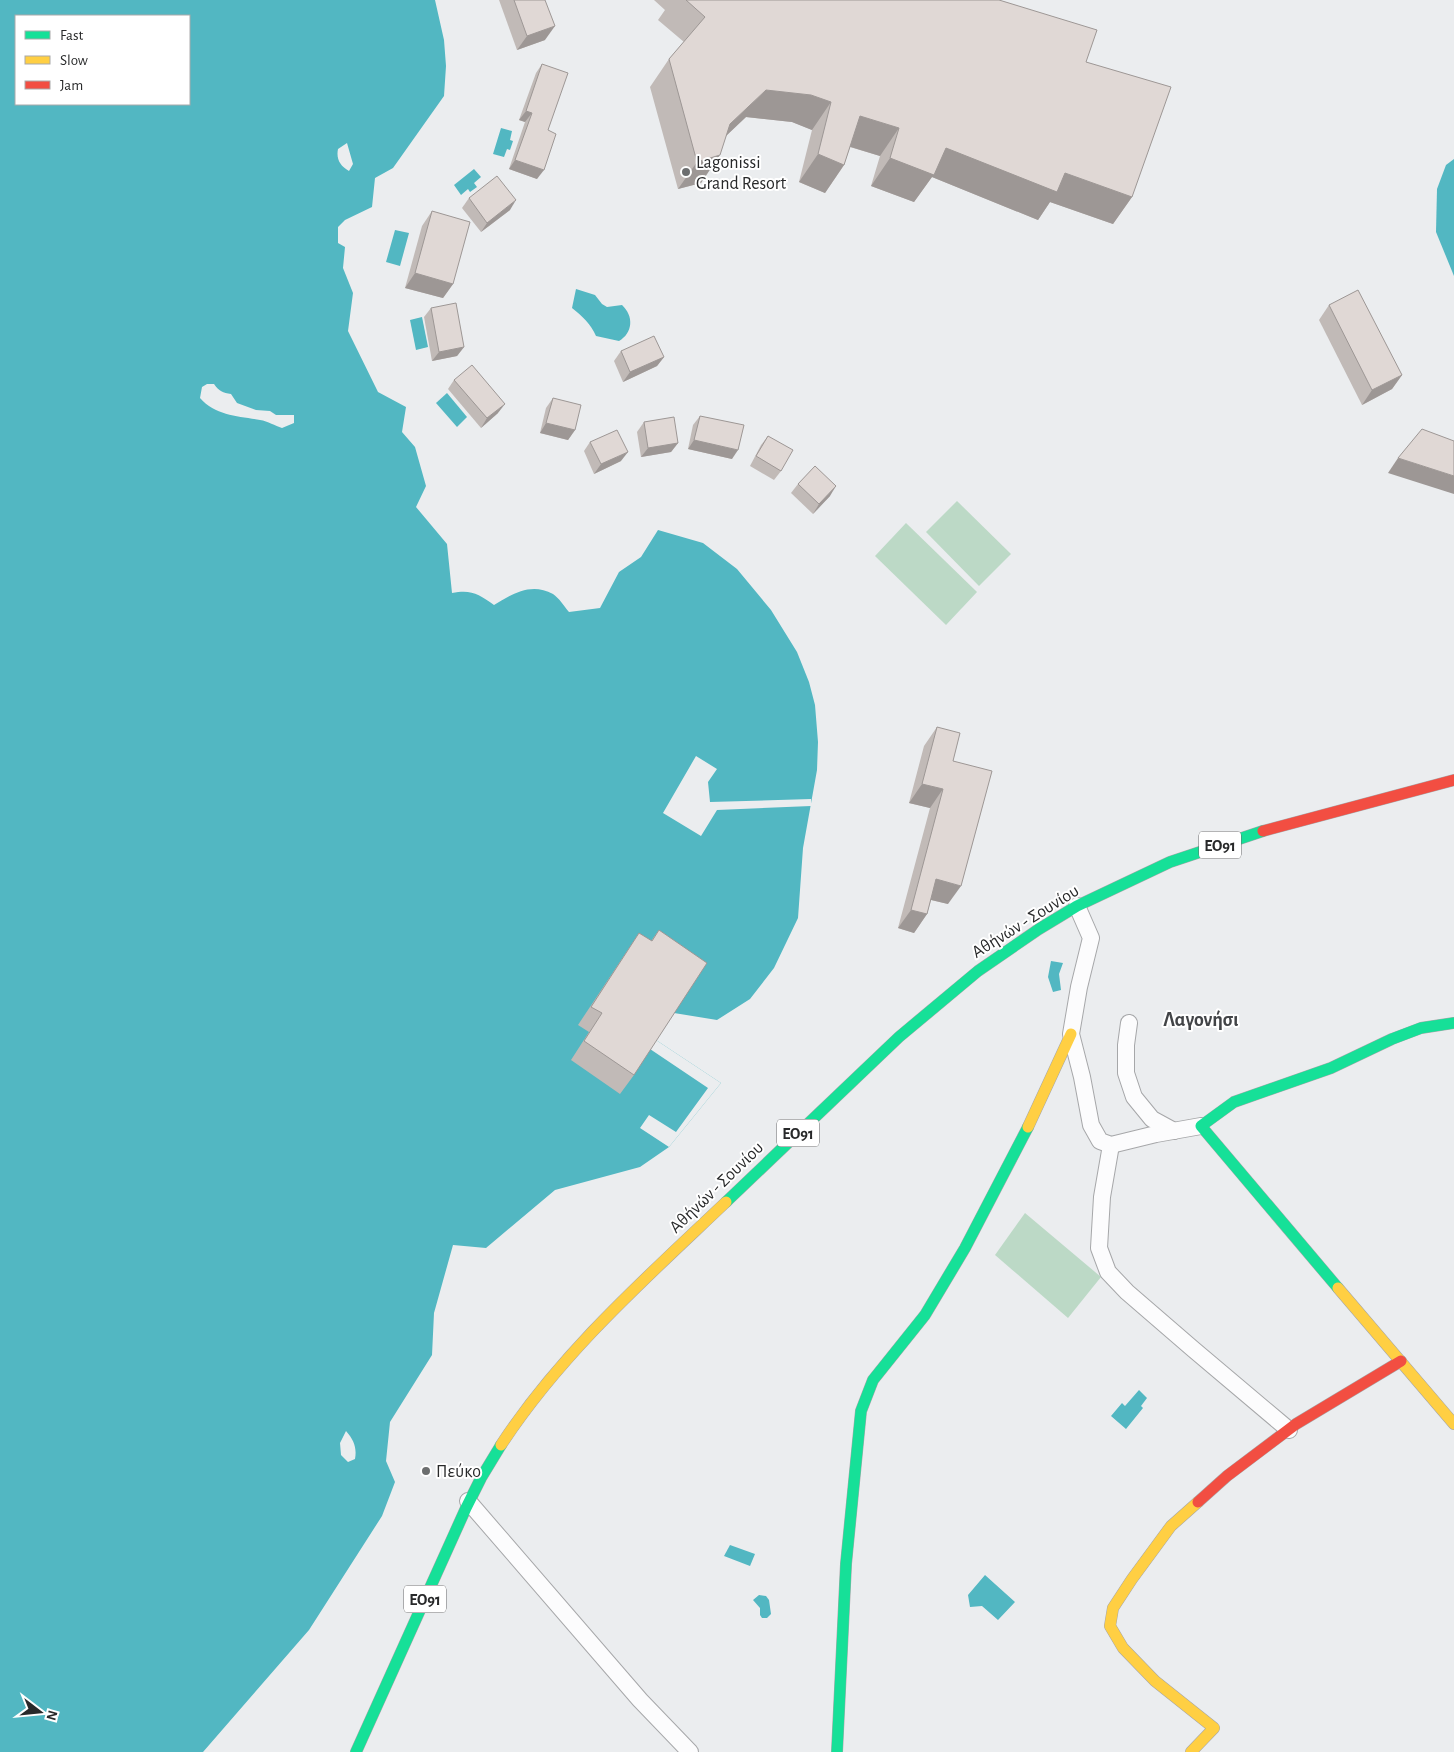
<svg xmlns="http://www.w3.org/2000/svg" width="1454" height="1752" viewBox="0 0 1454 1752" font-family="'Alegreya Sans',sans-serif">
	<rect width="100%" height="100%" fill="#ebedef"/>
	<g fill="#bcd9c6">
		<polygon points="957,501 1011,554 979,586 926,532"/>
		<polygon points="906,523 977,592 946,625 875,556"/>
		<polygon points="1025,1213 1101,1277 1068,1318 995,1255"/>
	</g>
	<g fill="#52b7c2" fill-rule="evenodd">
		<path d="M0,0H435L444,40L446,66L444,96L393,168L375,178L372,207L345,220L338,227V243L345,247L343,268L353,293L348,331L378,392L406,407L402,432L415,447L426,486L416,507L447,544L452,593C471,589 479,594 494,605C512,594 531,582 553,594C559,598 564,606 569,612L600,608L619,572L641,557L658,530L703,543L737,569L771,610L797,652L809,682L815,705L818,742L817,770L803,848L798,918L774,968L750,999L717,1020L674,1013L656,1040L721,1083L669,1147L640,1167L555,1190L486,1248L453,1245L434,1313L432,1355L390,1422L386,1461L395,1482L382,1516L309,1630L203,1752H0ZM16,16H189V104H16ZM347,143L353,164L349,171C340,166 336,159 338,149ZM207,384H214C219,391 223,393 231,394L237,403L256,410L270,411L276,415H294V423L282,428C275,426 268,421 260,420C238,416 216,416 200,398L202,387ZM346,1431C354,1440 357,1448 355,1459L348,1462L341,1455L340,1443Z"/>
		<polygon points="501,128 512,131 510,140 513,141 510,150 507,149 504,157 493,154"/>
		<polygon points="1454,159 1454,276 1436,232 1437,189 1446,165"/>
		<polygon points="474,169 481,177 474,183 477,187 470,192 468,189 461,195 454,185"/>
		<polygon points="395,230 409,233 400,266 386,262"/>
		<path d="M576,289L595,295L602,304L607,307L622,305C634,316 633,333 619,341L596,336C591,324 582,316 572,308Z"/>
		<polygon points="422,317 428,347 416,350 410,320"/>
		<polygon points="447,393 467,417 457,427 436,403"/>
		<polygon points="1051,961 1063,963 1059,974 1061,990 1053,992 1048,977"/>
		<polygon points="1139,1390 1147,1398 1141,1406 1143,1408 1126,1429 1111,1416 1122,1403 1125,1406"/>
		<polygon points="730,1545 755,1554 750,1566 724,1556"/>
		<polygon points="985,1575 1015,1602 998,1620 982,1606 970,1607 968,1595"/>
		<polygon points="759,1595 766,1596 769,1600 771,1614 767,1618 762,1618 760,1615 760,1608 753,1600"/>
	</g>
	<g fill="#ebedef">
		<polygon points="696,756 717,769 708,782 710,802 811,799 811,806 717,810 701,836 663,813"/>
		<polygon points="656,1040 721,1083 669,1147 640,1128 649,1115 676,1132 708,1088 650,1049"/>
	</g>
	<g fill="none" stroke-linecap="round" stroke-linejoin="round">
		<g stroke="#a6a7a9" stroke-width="18">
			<g id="street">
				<polyline points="1077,906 1091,938 1079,987 1071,1034 1082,1077 1091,1125 1100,1141 1111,1145 1156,1134 1201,1126"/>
				<polyline points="1129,1023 1126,1045 1126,1073 1134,1097 1152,1119 1174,1131"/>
				<polyline points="1111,1145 1102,1197 1099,1248 1108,1272 1127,1292 1193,1349 1289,1430"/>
				<polyline points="468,1501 640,1700 690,1752"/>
			</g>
		</g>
		<g stroke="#a6a7a9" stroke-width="12">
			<g id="fast">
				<polyline points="726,1202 899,1037 978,971 1039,929 1077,906 1170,862 1263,831"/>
				<polyline points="1338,1288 1201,1126 1234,1102 1331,1068 1392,1039 1421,1028 1454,1023"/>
				<polyline points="356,1752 466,1508 481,1478 501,1445"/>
				<polyline points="837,1752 846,1564 861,1411 873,1380 925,1315 965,1248 1028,1127"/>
			</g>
		</g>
		<g stroke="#a6a7a9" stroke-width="12">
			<g id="slow">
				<polyline points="1028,1127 1071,1034"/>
				<polyline points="1338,1288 1454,1424"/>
				<path d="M501,1445C562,1352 646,1278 726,1202"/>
				<polyline points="1191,1752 1214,1728 1155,1681 1123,1648 1110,1626 1113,1608 1132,1579 1171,1526 1198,1502"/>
			</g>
		</g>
		<g stroke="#a6a7a9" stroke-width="12">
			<g id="jam">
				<polyline points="1263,831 1454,780"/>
				<polyline points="1198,1502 1227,1476 1296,1424 1401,1361"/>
			</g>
		</g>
		<use href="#street" stroke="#fcfcfd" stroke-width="16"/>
		<use href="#fast" stroke="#16e098" stroke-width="11"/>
		<use href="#slow" stroke="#ffcf43" stroke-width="11"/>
		<use href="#jam" stroke="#f24e42" stroke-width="11"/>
	</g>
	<g fill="#c1bab7">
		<polygon points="499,0 545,0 545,40 517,50"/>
		<polygon points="654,0 999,0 1086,62 1132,197 1113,224 1050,202 1038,220 932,177 914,202 871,186 880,156 850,147 844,165 825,193 799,182 812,130 792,122 746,117 726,136 701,183 678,189 650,87 669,59 684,42 658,20 665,10"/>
		<polygon points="542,64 548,130 537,179 509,169 525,122 519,120 536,73"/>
		<polygon points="469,198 510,210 481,232 462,208"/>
		<polygon points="432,211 453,284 443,298 405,288 422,226"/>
		<polygon points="1329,305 1402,375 1392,389 1362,405 1319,320"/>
		<polygon points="431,308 464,347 457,356 432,361 424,317"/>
		<polygon points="621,351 664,357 657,366 623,382 614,361"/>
		<polygon points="454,380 498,413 481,428 448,389"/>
		<polygon points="553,398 575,430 568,440 540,433 546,408"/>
		<polygon points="700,416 732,459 688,449 693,425"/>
		<polygon points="644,422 678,443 671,452 641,457 637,432"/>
		<polygon points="768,436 781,471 774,480 750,466 761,445"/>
		<polygon points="590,442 621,461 594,474 584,451"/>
		<polygon points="798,484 830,496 813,514 791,493"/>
		<polygon points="937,727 953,761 948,904 931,900 927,914 914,933 898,928 930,808 909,803 924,746"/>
		<polygon points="659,930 634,1075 620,1094 571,1060 589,1032 578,1025 639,933 651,941"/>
	</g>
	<g fill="#9d9795">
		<polygon points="555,26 545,40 517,50 527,36"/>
		<polygon points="766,90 811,95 831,102 812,130 792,122 746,117 710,151 730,124"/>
		<polygon points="526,111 532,113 525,122 519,120"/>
		<polygon points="860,116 899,128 880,156 841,144"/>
		<polygon points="946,148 1065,173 1132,197 1113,224 1050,202 1038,220 932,177 914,202 871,186 890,158"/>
		<polygon points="818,154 844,165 825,193 799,182"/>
		<polygon points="720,155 701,183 678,189 697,162"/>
		<polygon points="515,160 544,170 537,179 509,169"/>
		<polygon points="516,200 510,210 481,232 487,223"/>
		<polygon points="415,273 453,284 443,298 405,288"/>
		<polygon points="464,347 457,356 432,361 439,352"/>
		<polygon points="664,357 657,366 623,382 630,372"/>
		<polygon points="1402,375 1392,389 1362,405 1372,390"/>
		<polygon points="505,404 498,413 481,428 487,418"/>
		<polygon points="546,423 575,430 568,440 540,433"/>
		<polygon points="694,440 738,450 732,459 688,449"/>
		<polygon points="678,443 671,452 641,457 648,448"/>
		<polygon points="628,452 621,461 594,474 601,464"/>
		<polygon points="1398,458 1454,476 1454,494 1388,473"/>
		<polygon points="836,486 830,496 813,514 819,504"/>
		<polygon points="922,784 943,789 930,808 909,803"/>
		<polygon points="936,879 961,886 948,904 923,898"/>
		<polygon points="911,910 927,914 914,933 898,928"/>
	</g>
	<g fill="#e0d8d5" stroke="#9d9795">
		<polygon points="514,0 545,0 555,26 527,36"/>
		<polygon points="686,0 999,0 1097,30 1086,62 1171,87 1132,197 1065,173 1057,192 946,148 934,175 890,158 899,128 860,116 844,165 818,154 831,102 811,95 766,90 730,124 720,155 697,162 669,59 705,17"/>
		<polygon points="542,64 568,73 548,130 556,134 544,170 515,160 532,113 526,111"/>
		<polygon points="497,176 516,200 487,223 469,198"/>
		<polygon points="432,211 470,222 453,284 415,273"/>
		<polygon points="1358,290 1402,375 1372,390 1329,305"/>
		<polygon points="456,303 464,347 439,352 431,308"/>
		<polygon points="654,336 664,357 630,372 621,351"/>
		<polygon points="472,365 505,404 487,418 454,380"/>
		<polygon points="553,398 581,405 575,430 546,423"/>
		<polygon points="700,416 744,425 738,450 694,440"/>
		<polygon points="674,417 678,443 648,448 644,422"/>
		<polygon points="1422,429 1454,441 1454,476 1398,458"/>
		<polygon points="617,430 628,452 601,464 590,442"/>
		<polygon points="768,436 793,450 781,471 756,456"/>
		<polygon points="815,466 836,486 819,504 798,484"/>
		<polygon points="937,727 960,733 953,761 992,771 961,886 936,879 927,914 911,910 943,789 922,784"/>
		<polygon points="659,930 707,963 634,1075 584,1041 602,1013 591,1007 639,933 652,941"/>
	</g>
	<g fill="#6c6e6f" stroke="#fff" stroke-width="2">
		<circle cx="686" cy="172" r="5"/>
		<circle cx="426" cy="1471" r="5"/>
	</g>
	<g text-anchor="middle" stroke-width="4" stroke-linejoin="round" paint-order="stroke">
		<g fill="#fff" stroke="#68696a" stroke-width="1">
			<rect x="1199" y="831.5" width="42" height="27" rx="4"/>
			<rect x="777" y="1119.5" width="42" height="27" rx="4"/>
			<rect x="404" y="1585.5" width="42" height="27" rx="4"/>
		</g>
		<g font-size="16" font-weight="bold" fill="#28292a">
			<text x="1220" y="851">ΕΟ91</text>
			<text x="798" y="1139">ΕΟ91</text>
			<text x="425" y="1605">ΕΟ91</text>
		</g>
		<g font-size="18" fill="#28292a" stroke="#fff" text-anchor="start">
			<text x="696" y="168">Lagonissi<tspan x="696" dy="21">Grand Resort</tspan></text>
			<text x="436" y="1477">Πεύκο</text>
		</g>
		<g font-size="18" fill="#28292a" stroke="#fff">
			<text transform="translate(1025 921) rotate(-32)" y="6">Αθήνών - Σουνίου</text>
			<text transform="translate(716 1187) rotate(-44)" y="6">Αθήνών - Σουνίου</text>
		</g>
		<g font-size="20" font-weight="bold" fill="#424447" stroke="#fff">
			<text x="1201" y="1026">Λαγονήσι</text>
		</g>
	</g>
	<rect x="15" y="15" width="175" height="90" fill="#ffffff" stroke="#a9a9aa"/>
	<rect x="25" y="31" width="25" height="8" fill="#16e098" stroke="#a9a9aa"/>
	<text x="60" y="40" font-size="15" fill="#28292a">Fast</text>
	<rect x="25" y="56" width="25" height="8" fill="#ffcf43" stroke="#a9a9aa"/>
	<text x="60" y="65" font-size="15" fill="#28292a">Slow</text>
	<rect x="25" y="81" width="25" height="8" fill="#f24e42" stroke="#a9a9aa"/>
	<text x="60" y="90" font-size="15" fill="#28292a">Jam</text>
	<g transform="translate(40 1712) rotate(106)" stroke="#ffffff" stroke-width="4" paint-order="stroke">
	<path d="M0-4L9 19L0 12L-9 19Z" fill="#28292a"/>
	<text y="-8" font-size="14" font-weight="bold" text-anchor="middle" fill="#28292a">N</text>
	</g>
</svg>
